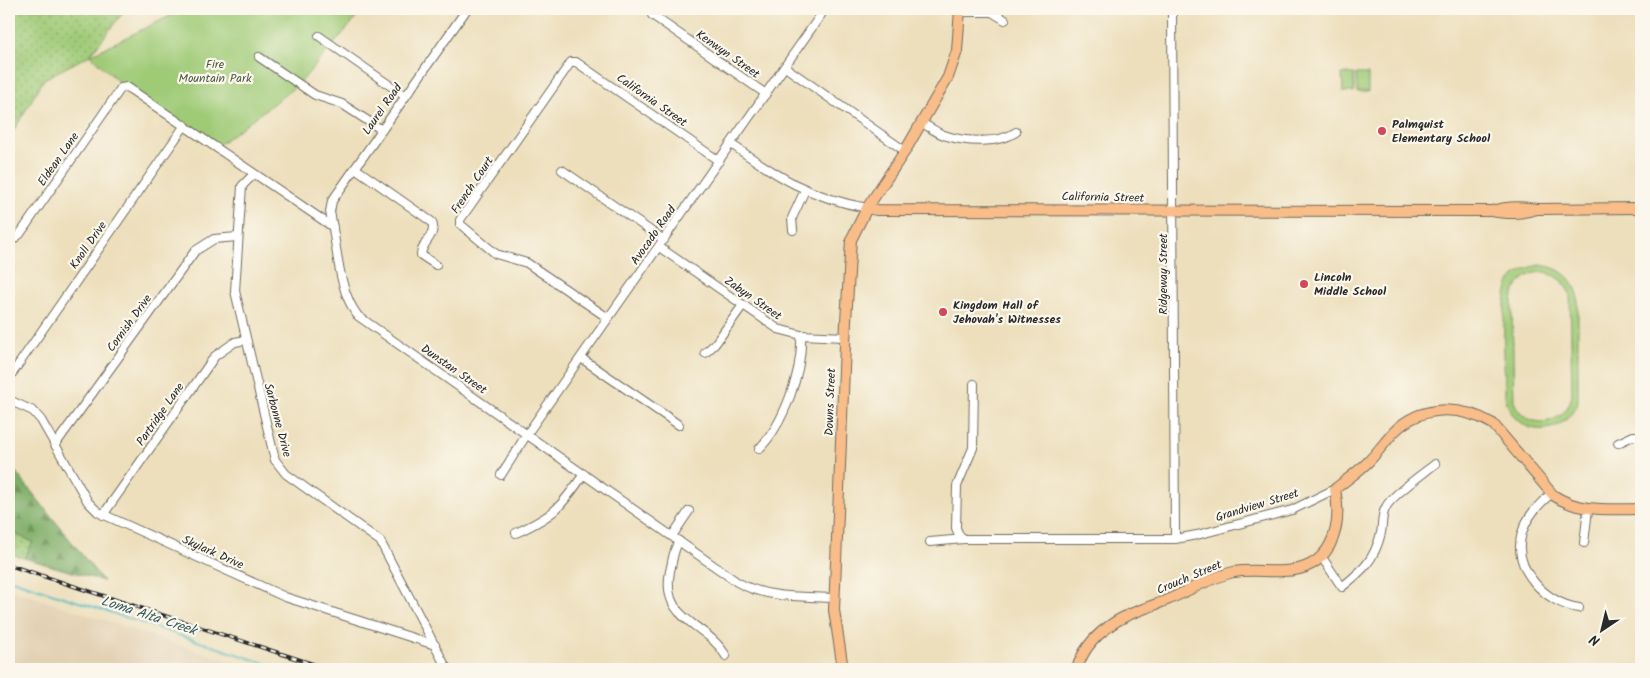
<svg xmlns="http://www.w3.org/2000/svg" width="1650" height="678" viewBox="0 0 1650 678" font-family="Kalam,sans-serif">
	<defs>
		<pattern id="grass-dots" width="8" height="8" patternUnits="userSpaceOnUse" patternTransform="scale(1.25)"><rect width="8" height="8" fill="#9fca76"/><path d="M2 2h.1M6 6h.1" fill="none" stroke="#82a461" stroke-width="1.8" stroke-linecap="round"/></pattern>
		<pattern id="forest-firs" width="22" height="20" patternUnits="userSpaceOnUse" patternTransform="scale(1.25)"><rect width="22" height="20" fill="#7fae67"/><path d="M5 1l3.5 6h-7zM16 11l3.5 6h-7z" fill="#688e55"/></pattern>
	</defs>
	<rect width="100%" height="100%" fill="#fbf7ec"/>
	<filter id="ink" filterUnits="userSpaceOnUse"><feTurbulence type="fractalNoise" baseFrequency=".02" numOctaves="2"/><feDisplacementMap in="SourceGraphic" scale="10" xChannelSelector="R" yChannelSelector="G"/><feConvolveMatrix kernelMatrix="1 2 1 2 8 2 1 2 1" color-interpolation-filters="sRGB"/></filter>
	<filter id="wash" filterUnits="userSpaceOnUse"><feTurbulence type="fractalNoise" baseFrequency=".0096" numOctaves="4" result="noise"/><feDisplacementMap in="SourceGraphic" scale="20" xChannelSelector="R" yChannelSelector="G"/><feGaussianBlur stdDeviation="1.12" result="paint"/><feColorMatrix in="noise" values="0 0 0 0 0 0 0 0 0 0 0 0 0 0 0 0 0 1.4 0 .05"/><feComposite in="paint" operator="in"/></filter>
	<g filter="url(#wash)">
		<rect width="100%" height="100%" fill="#eddfbc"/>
		<polygon fill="#e3d1b4" points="9,589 252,669 9,669"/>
		<g fill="url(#grass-dots)" stroke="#657a50">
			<polygon points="9,9 126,9 90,55 44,79 9,139"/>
			<polygon points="9,531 33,542 24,558 9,553"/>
		</g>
		<polygon fill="url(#forest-firs)" stroke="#556c49" points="9,464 11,466 103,581 24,558 33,542 9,531"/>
		<g fill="#9fca76" stroke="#657a50" fill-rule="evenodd">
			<polygon points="184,9 364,9 299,84 216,147 124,87 90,55"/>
			<polygon points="1342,74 1354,74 1354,92 1343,92"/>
			<polygon points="1356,74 1368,74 1368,92 1357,92"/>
			<path d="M1540,265C1559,267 1573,277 1578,295V401C1564,441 1512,438 1505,396C1505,372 1500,299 1510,282C1517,272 1528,267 1540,265ZM1546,272L1562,280L1570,294L1572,394C1567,427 1525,432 1514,401L1512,302C1514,283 1528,271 1546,272Z"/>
		</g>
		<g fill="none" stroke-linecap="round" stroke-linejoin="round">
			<polyline stroke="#48b6c1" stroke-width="2" points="9,579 282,669"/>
		</g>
	</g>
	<g filter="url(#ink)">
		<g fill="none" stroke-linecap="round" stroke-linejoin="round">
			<g stroke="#6f6a5e" stroke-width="10">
				<g id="minor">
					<path d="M467,9L332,201L330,212C337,244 338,292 358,316L737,582C767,599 801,596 835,598"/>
					<polyline points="1172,9 1175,539"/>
					<polyline points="960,12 992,12 1005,20"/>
					<polyline points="652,15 766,94"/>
					<polyline points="319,36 405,96"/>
					<polyline points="259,57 315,95 342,104 382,130"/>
					<polyline points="785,67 905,151"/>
					<path d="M922,123C930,127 938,134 947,136C966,142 999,144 1016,132"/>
					<path d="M731,144C778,177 809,197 867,208"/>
					<path d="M355,168L432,222C437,235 421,243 421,255L436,265"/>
					<polyline points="562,170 664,240"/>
					<polyline points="254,174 242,186 235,291 275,460 286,474 380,541 447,669"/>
					<polyline points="793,230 792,218 805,190"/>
					<polyline points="9,243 20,234 121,88 127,87 333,227"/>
					<polyline points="659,247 778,329 801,335 845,337"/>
					<polyline points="608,318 527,263 496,254 460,224 460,220 571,62 576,62 719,161"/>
					<polyline points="705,353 715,344 743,305"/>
					<polyline points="581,358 679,425"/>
					<polyline points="9,378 185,125"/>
					<polyline points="9,400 33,411 41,420 88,502 98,512 285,597 435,645"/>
					<polyline points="1618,443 1633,436 1641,436"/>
					<polyline points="55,445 195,251 214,239 237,237"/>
					<path d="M759,449C784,424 803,371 801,335"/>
					<polyline points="501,475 527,434 825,9"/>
					<path d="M1552,493C1539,504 1527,516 1522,533C1511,569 1547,604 1579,608"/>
					<polyline points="103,515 215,356 235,342 246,340"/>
					<path d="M516,533C555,515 560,508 584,474"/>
					<polyline points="672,536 689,511"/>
					<polyline points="964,539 959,535 956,528 957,486 973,448 974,384"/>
					<path d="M679,541C673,550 673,560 670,571C660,622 707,622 726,656"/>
					<polyline points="930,542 964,539 1175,539 1197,535 1292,510 1335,489"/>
					<polyline points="1584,543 1588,509"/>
					<path d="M1321,556L1342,587C1363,570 1374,561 1381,533C1383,524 1381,515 1386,507C1391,496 1424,473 1435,464"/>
				</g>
			</g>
			<g stroke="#6f6a5e" stroke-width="12">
				<g id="major">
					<polyline points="867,208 876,210 1492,211"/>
					<path d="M1537,209C1521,214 1509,214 1492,211C1508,206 1521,206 1537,209L1641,208"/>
					<polyline points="843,669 834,610 846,321 851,240 867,208 905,151 948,77 957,51 960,9"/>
					<path d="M1077,669C1082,652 1094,637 1108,627C1124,614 1148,608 1167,600C1188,591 1211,577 1234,572C1250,569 1266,572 1283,571C1331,570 1343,529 1335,489C1346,480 1358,472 1368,462C1377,453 1385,442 1393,433C1420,404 1461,405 1493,424L1553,495C1579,513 1611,509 1641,509"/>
				</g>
			</g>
			<use href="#minor" stroke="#fff" stroke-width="8"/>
			<use href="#major" stroke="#f8bd89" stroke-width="10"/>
			<g stroke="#2b2b2b" stroke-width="4">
				<polyline id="rail" points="9,565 328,669"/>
			</g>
			<use href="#rail" stroke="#fbf7ec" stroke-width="2" stroke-dasharray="5.5" stroke-linecap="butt"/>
		</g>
	</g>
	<g fill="#d1495b" stroke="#fbf7ec" stroke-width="2">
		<circle cx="1382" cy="131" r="5"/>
		<circle cx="1304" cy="284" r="5"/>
		<circle cx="943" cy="312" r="5"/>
	</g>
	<g text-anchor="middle" stroke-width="4.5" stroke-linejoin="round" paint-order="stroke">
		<g font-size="12" fill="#2b2b2b" stroke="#fbf7ec">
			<text transform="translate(728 54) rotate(35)" y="4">Kenwyn Street</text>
			<text transform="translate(652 100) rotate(35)" y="4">California Street</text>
			<text transform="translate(382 109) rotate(-55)" y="4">Laurel Road</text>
			<text transform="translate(58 159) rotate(-55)" y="4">Eldean Lane</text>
			<text transform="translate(472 185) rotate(-56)" y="4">French Court</text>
			<text transform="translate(1103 197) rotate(1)" y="4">California Street</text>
			<text transform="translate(653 235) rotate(-55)" y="4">Avocado Road</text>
			<text transform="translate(88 245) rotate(-55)" y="4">Knoll Drive</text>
			<text transform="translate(1163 274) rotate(-90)" y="4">Ridgeway Street</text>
			<text transform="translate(753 298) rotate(35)" y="4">Zabyn Street</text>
			<text transform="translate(129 323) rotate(-54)" y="4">Cornish Drive</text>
			<text transform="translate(454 369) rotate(35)" y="4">Dunstan Street</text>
			<text transform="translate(830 402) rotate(-88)" y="4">Downs Street</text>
			<text transform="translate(160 414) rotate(-55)" y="4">Partridge Lane</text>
			<text transform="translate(278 420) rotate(75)" y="4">Sarbonne Drive</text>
			<text transform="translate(1257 505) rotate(-17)" y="4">Grandview Street</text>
			<text transform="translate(213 552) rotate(24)" y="4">Skylark Drive</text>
			<text transform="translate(1189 577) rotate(-23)" y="4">Crouch Street</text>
		</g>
		<g font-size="12" fill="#4e5b42" stroke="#fbf7ec">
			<text x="215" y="68">Fire<tspan x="215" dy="14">Mountain Park</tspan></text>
		</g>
		<g font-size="12" font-weight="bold" fill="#2b2b2b" stroke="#fbf7ec" text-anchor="start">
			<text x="1392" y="128">Palmquist<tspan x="1392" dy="14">Elementary School</tspan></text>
			<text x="1314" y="281">Lincoln<tspan x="1314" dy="14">Middle School</tspan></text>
			<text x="953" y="309">Kingdom Hall of<tspan x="953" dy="14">Jehovah's Witnesses</tspan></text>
		</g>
		<g font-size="14" font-style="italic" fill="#355c60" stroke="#fbf7ec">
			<text transform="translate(149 615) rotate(18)" y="5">Loma Alta Creek</text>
		</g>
	</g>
	<rect width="1650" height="678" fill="none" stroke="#fbf7ec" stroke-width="30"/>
	<g transform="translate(1602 630) rotate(215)" stroke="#fbf7ec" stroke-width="4" paint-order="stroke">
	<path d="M0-4L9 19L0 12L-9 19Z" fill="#2b2b2b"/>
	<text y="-8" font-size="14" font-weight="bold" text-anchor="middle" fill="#2b2b2b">N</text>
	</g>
</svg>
